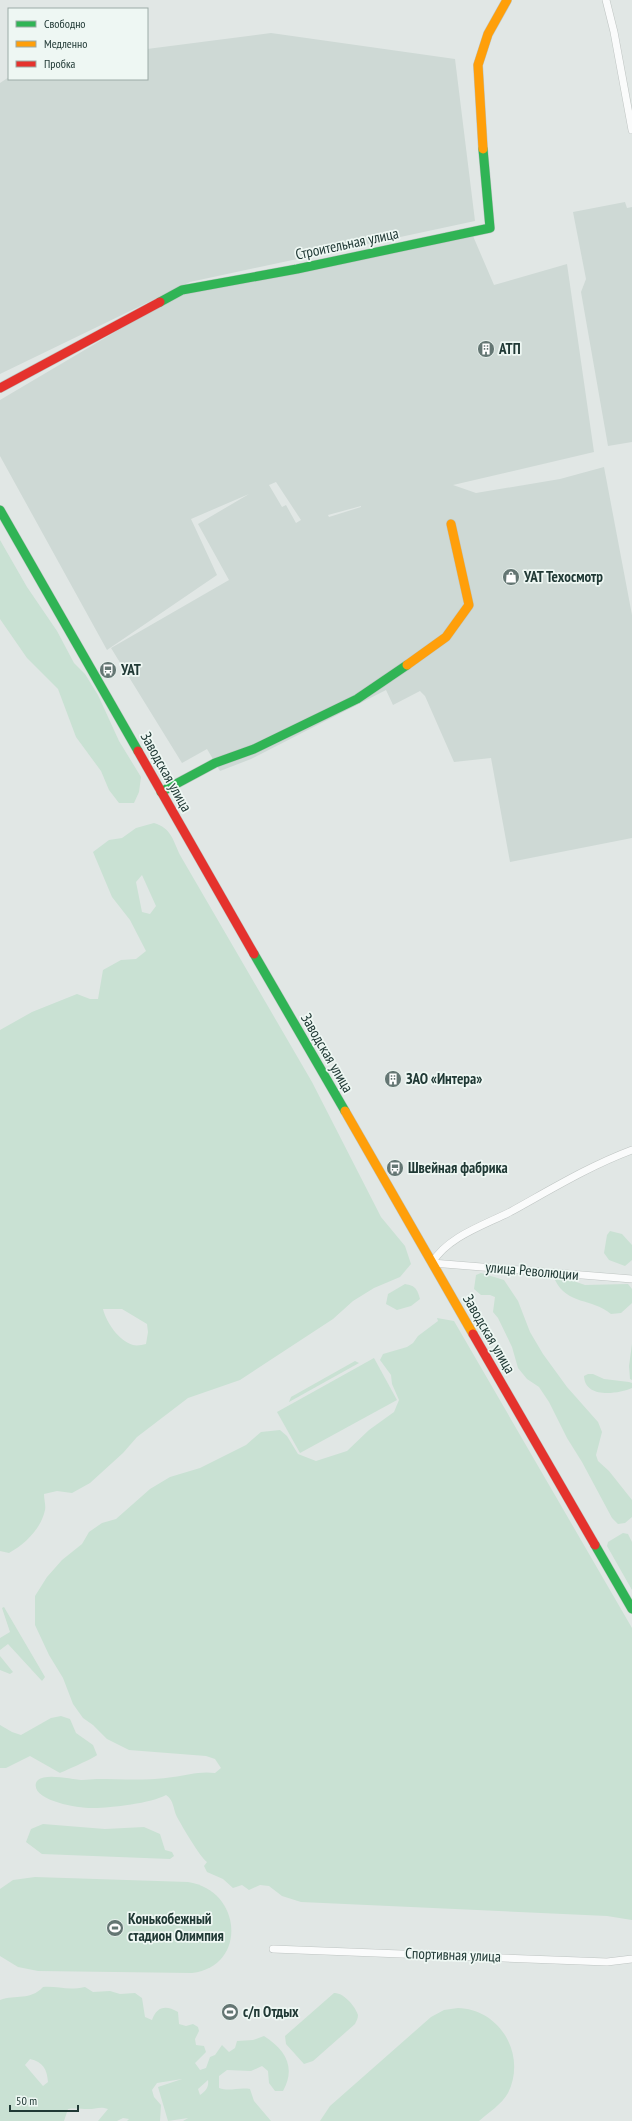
<svg xmlns="http://www.w3.org/2000/svg" width="632" height="2121" viewBox="0 0 632 2121" font-family="'PT Sans Narrow',sans-serif">
	<rect width="100%" height="100%" fill="#e1e7e5"/>
	<g fill="#ced9d5" fill-rule="evenodd">
		<polygon points="271,33 455,59 475,221 190,282 0,374 0,83 9,77 9,79 147,79 147,49"/>
		<polygon points="625,202 627,208 632,207 632,442 608,446 581,292 586,279 573,212"/>
		<path d="M473,236L494,285L567,264L594,452L453,485L476,493L560,479L604,467L632,615V838L510,862L491,758L454,762L425,696L420,691L393,705L386,690L251,759L220,771L207,749L182,763L111,648L229,580L198,524L249,494L191,519L217,575L107,650L0,456V400L181,293ZM276,482L301,520L296,523L286,505L282,507L269,485ZM361,507L329,517L328,515L361,506Z"/>
	</g>
	<g fill="#c9e1d3" fill-rule="evenodd">
		<polygon points="0,540 27,587 57,631 74,663 85,674 98,695 119,741 141,777 139,792 134,803 119,803 109,790 101,771 76,737 58,689 27,658 0,619"/>
		<path d="M154,823C171,828 173,840 180,855L312,1082L381,1217L405,1246L411,1264L400,1277L374,1288L353,1301L333,1319L240,1380L188,1398L137,1437L123,1453L90,1483L72,1493L57,1491L44,1494C44,1499 46,1506 45,1510C41,1529 25,1544 9,1553L0,1551V1030L32,1012L77,994L90,999H98L103,970L121,960L136,959L146,951L130,920L112,897L93,852L109,840L122,838L136,828ZM142,875L156,906L150,914L142,912L136,882ZM103,1309H122L147,1324L148,1332L146,1344C142,1345 137,1346 133,1345C119,1341 106,1322 103,1309Z"/>
		<polygon points="610,1231 622,1234 632,1245 632,1260 625,1266 609,1260 604,1253 607,1235"/>
		<polygon points="481,1273 504,1280 518,1301 530,1332 543,1354 567,1387 598,1422 602,1432 596,1455 598,1461 609,1471 632,1500 632,1517 625,1523 618,1524 612,1518 582,1462 567,1438 549,1402 539,1387 527,1379 518,1368 512,1347 498,1318 493,1312 495,1297 490,1295 481,1295 474,1289 476,1275"/>
		<path d="M559,1276L585,1285L628,1284L632,1289V1303L621,1313L611,1314C592,1298 567,1305 555,1280Z"/>
		<path d="M405,1284C416,1286 417,1289 420,1299L411,1306L397,1310L386,1304L388,1294Z"/>
		<path d="M437,1318L454,1321L632,1628V1920L607,1916L301,1902L282,1896L269,1886L260,1885L249,1890L242,1885L233,1888L223,1879L207,1872L204,1866L207,1862C200,1857 182,1826 177,1817C173,1809 174,1800 166,1795C152,1803 111,1808 94,1808C82,1809 31,1801 36,1783C40,1771 73,1780 82,1780C87,1780 92,1779 97,1779C122,1779 149,1781 173,1777C187,1775 200,1771 215,1773L221,1768L215,1759L206,1756L129,1750L107,1739L93,1725L83,1718L73,1704L63,1678L49,1655L35,1625V1596L47,1577L62,1560L82,1544L89,1532L102,1523L116,1519L150,1489L170,1477L200,1468L246,1445L261,1432L280,1430L287,1436L298,1454L316,1461L347,1451L369,1430L394,1412L399,1400L392,1384L391,1375L380,1360L383,1354L407,1347L413,1343L418,1336L438,1321Z"/>
		<polygon points="632,1344 632,1380 630,1379 629,1366"/>
		<polygon points="374,1358 397,1400 300,1453 277,1412"/>
		<polygon points="355,1361 359,1363 289,1402 291,1397"/>
		<path d="M588,1374H593L604,1379L629,1382L632,1383V1388C618,1394 585,1399 584,1376Z"/>
		<polygon points="623,1533 628,1534 632,1542 632,1590 607,1546 608,1542"/>
		<polygon points="4,1607 45,1677 42,1681 8,1644 0,1650 0,1638 10,1632 2,1608"/>
		<polygon points="0,1656 13,1672 10,1674 0,1670"/>
		<path d="M61,1716L70,1719L76,1733L93,1745L97,1755C94,1758 67,1770 60,1773L30,1756L6,1768H0V1725L12,1732L21,1735L51,1718Z"/>
		<polygon points="43,1824 105,1829 144,1827 160,1834 165,1850 172,1852 174,1856 170,1859 42,1854 26,1842 31,1829"/>
		<path d="M35,1877L188,1882C242,1890 248,1966 192,1973L38,1971L18,1967L0,1956V1889L13,1880Z"/>
		<path d="M43,1987C59,1986 67,1991 85,1987L93,1992L110,1991L120,1994L135,1993L142,1998L145,2017L152,2020C157,2006 166,2005 178,2012L179,2024L186,2026L193,2024L198,2027L199,2031L195,2039L196,2045L204,2046L206,2052L195,2063L200,2070L206,2068L210,2057L215,2055L222,2045L229,2052L235,2048L237,2041L253,2040L264,2036C286,2050 296,2068 283,2091H275L269,2083L268,2071L262,2066L251,2071L227,2070L219,2076V2088C230,2092 238,2087 250,2089L254,2101L271,2121H183L188,2118L168,2121L158,2087L182,2079L157,2083L152,2090L154,2097L161,2105L160,2121H127L129,2119L123,2118L117,2121H98L108,2109C100,2106 96,2109 88,2109C81,2109 76,2108 68,2109L64,2121H0V2000C16,1994 30,2001 43,1987ZM30,2059C43,2062 47,2069 48,2082L43,2086L25,2065ZM208,2080C209,2087 206,2091 200,2095L198,2089Z"/>
		<path d="M334,1993C343,1992 356,2007 358,2015C358,2019 356,2021 355,2024L313,2061L304,2064L286,2044L285,2036Z"/>
		<path d="M458,2008C500,2009 527,2055 508,2093C502,2104 488,2113 479,2121H320L330,2106L431,2017L444,2010Z"/>
	</g>
	<g fill="none" stroke-linecap="round" stroke-linejoin="round">
		<g stroke="#bec4c2" stroke-width="8">
			<g id="street">
				<polyline points="606,0 614,32 632,130"/>
				<path d="M632,1150C589,1166 550,1190 510,1212C484,1225 447,1237 432,1263L632,1279"/>
				<polyline points="273,1949 607,1962 632,1959"/>
			</g>
		</g>
		<g stroke="#bdc5c2" stroke-width="10">
			<g id="fast">
				<polyline points="160,302 182,290 297,269 490,228 483,149"/>
				<polyline points="0,510 138,751"/>
				<polyline points="161,792 215,763 254,749 357,699 407,665"/>
				<polyline points="254,954 345,1111"/>
				<polyline points="595,1545 632,1609"/>
			</g>
		</g>
		<g stroke="#bdc5c2" stroke-width="10">
			<g id="slow">
				<polyline points="483,149 478,65 488,34 507,0"/>
				<polyline points="407,665 446,637 469,605 451,524"/>
				<polyline points="345,1111 473,1334"/>
			</g>
		</g>
		<g stroke="#bdc5c2" stroke-width="10">
			<g id="jam">
				<polyline points="0,388 160,302"/>
				<polyline points="138,751 254,954"/>
				<polyline points="473,1334 595,1545"/>
			</g>
		</g>
		<use href="#street" stroke="#fafbfb" stroke-width="7"/>
		<use href="#fast" stroke="#30b455" stroke-width="9"/>
		<use href="#slow" stroke="#ff9f0a" stroke-width="9"/>
		<use href="#jam" stroke="#e5322d" stroke-width="9"/>
	</g>
	<defs>
		<g id="building-disc" transform="scale(0.9)"><circle r="9.5" fill="#647673" stroke="#eef7f3"/><path d="M-4-6H4V6H1V3H-1V6H-4ZM-2.5-4.3h1.7v1.8h-1.7ZM.8-4.3h1.7v1.8H.8ZM-2.5-1h1.7V.8h-1.7ZM.8-1h1.7V.8H.8Z" fill="#fff"/></g>
		<g id="shop-disc" transform="scale(0.9)"><circle r="9.5" fill="#647673" stroke="#eef7f3"/><path d="M-5-2.5h2.3a2.7 3.5 0 0 1 5.4 0H5L5.5 6h-11ZM-1.5-2.5h3a1.5 2.3 0 0 0-3 0Z" fill="#fff"/></g>
		<g id="bus-disc" transform="scale(0.9)"><circle r="9.5" fill="#647673" stroke="#eef7f3"/><path d="M-5-6H5V4H4V6H2V4H-2V6H-4V4H-5ZM-3.5-4V0h7V-4ZM-3.5 1.2v1.5H-2V1.2ZM2 1.2v1.5H3.5V1.2Z" fill="#fff"/></g>
		<g id="stadium-disc" transform="scale(0.9)"><circle r="9.5" fill="#647673" stroke="#eef7f3"/><path d="M0-5a6.5 5 0 1 0 0 10a6.5 5 0 1 0 0-10ZM-3.5-1.8h7v3.6h-7Z" fill="#fff"/></g>
	</defs>
	<g fill-rule="evenodd">
		<use href="#building-disc" x="486" y="349"/>
		<use href="#shop-disc" x="511" y="577"/>
		<use href="#bus-disc" x="108" y="670"/>
		<use href="#building-disc" x="393" y="1079"/>
		<use href="#bus-disc" x="395" y="1168"/>
		<use href="#stadium-disc" x="115" y="1928"/>
		<use href="#stadium-disc" x="230" y="2012"/>
	</g>
	<g text-anchor="middle" stroke-width="3.5" stroke-linejoin="round" paint-order="stroke">
		<g font-size="15" fill="#203935" stroke="#eef7f3">
			<text transform="translate(347 244) rotate(-12)" y="5">Строительная улица</text>
			<text transform="translate(166 772) rotate(61)" y="5">Заводская улица</text>
			<text transform="translate(327 1053) rotate(60)" y="5">Заводская улица</text>
			<text transform="translate(532 1271) rotate(5)" y="5">улица Революции</text>
			<text transform="translate(489 1334) rotate(60)" y="5">Заводская улица</text>
			<text transform="translate(453 1955) rotate(2)" y="5">Спортивная улица</text>
		</g>
		<g font-size="15" font-weight="bold" fill="#203935" stroke="#eef7f3" text-anchor="start">
			<text x="499" y="354">АТП</text>
			<text x="524" y="582">УАТ Техосмотр</text>
			<text x="121" y="675">УАТ</text>
			<text x="406" y="1084">ЗАО «Интера»</text>
			<text x="408" y="1173">Швейная фабрика</text>
			<text x="128" y="1924">Конькобежный<tspan x="128" dy="17">стадион Олимпия</tspan></text>
			<text x="243" y="2017">с/п Отдых</text>
		</g>
	</g>
	<rect x="8" y="8" width="140" height="72" fill="#eef7f3" stroke="#9caba7"/>
	<rect x="16" y="21" width="20" height="6" fill="#30b455" stroke="#9caba7"/>
	<text x="44" y="28" font-size="12" fill="#203935">Свободно</text>
	<rect x="16" y="41" width="20" height="6" fill="#ff9f0a" stroke="#9caba7"/>
	<text x="44" y="48" font-size="12" fill="#203935">Медленно</text>
	<rect x="16" y="61" width="20" height="6" fill="#e5322d" stroke="#9caba7"/>
	<text x="44" y="68" font-size="12" fill="#203935">Пробка</text>
	<path d="M10 2105v6h68v-6" fill="none" stroke="#203935" stroke-width="2"/>
	<text x="16" y="2105" font-size="12" fill="#203935" stroke="#eef7f3" stroke-width="3" paint-order="stroke">50 m</text>
</svg>
